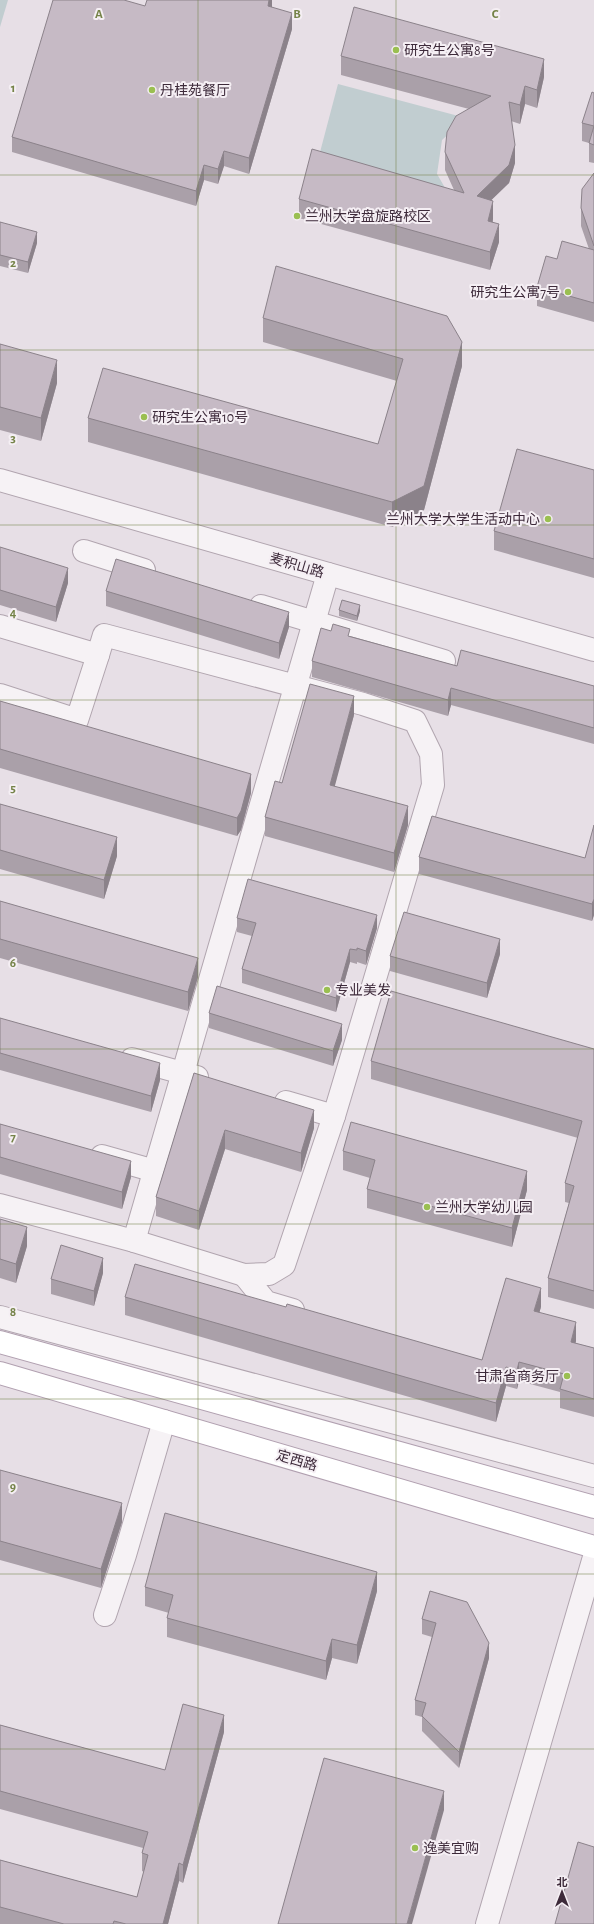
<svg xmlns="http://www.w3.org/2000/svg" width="594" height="1924" viewBox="0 0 594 1924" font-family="'Alegreya Sans','Noto Sans SC',sans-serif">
	<rect width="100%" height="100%" fill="#e7dfe6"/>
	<g fill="#c1cdd0">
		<polygon points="0,0 8,0 0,27"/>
		<polygon points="338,84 466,118 442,140 437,174 448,193 319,156"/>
	</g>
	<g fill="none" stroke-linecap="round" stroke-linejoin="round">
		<g stroke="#b1a5af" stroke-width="24">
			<g id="minor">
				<polyline points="0,480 594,650"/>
				<polyline points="84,551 144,570"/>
				<polyline points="261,606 444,661"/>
				<polyline points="0,626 98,655 104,635 363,704 415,721 431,754 433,785 334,1116 284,1265 269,1274 244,1275 134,1241 0,1205"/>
				<polyline points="0,695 77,720 98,655"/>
				<polyline points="132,1059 197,1077"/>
				<polyline points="286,1102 334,1116"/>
				<polyline points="102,1156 155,1171"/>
				<polyline points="134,1241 328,574"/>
				<polyline points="244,1275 266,1302 293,1310"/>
				<polyline points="0,1317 594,1476"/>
				<polyline points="105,1615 125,1555 164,1421"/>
				<polyline points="487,1924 594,1557"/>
			</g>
		</g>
		<g stroke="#b1a0b0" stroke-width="24">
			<g id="major">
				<polyline points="0,1342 594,1507"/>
				<polyline points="0,1373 594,1547"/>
			</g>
		</g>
		<use href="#minor" stroke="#f6f2f5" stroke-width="22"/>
		<use href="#major" stroke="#fff" stroke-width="22"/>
	</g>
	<g fill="#aaa0a9">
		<polygon points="272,0 272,7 292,29 249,174 224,166 218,184 204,180 196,206 12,152 12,137 145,6"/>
		<polygon points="341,56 544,77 537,108 525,104 520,124 511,121 515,163 509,183 491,200 493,219 493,222 499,242 490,270 299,218 299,199 454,190 445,170 445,152 469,109 341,75"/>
		<polygon points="594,93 594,163 589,162 589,143 582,141 582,123"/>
		<polygon points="594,173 594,322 537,306 537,287 557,259 589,249 581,226 581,208"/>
		<polygon points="0,222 37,243 28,273 0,266"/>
		<polygon points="263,318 462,366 424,510 392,527 88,442 88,418 378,444 397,381 263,342"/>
		<polygon points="0,344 57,383 41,441 0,430"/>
		<polygon points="594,470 594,578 494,550 494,531"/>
		<polygon points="0,547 68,583 56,622 0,605"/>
		<polygon points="106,591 289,627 279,659 106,606"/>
		<polygon points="339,610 360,611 357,621 339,616"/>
		<polygon points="350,636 457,666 594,686 594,744 451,705 448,716 312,677 312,661"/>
		<polygon points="0,701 251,793 241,830 237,836 0,768"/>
		<polygon points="354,715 334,786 408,825 394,872 265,836 265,817"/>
		<polygon points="0,804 117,856 104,899 0,869"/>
		<polygon points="594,825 594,915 592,921 419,874 419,857 585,858"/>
		<polygon points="0,901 198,977 188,1011 0,958"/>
		<polygon points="237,918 377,928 366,965 357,962 357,964 350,962 336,1012 242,983 242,969 252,936 237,932"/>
		<polygon points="500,954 487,998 390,971 390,956"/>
		<polygon points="209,1013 342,1040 333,1066 209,1028"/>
		<polygon points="0,1018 160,1080 151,1112 0,1070"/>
		<polygon points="594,1049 594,1309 548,1297 548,1278 569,1203 565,1202 565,1183 578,1138 371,1079 371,1061"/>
		<polygon points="194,1073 314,1128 301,1172 225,1149 199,1230 156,1216 156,1197"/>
		<polygon points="0,1124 131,1177 122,1209 0,1174"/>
		<polygon points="343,1151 527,1190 512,1247 367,1208 367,1189 370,1178 343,1170"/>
		<polygon points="0,1219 27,1246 16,1283 0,1278"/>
		<polygon points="103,1273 94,1306 51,1294 51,1279"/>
		<polygon points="125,1297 286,1307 482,1360 541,1307 539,1313 576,1341 575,1343 594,1348 594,1417 560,1408 560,1392 519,1381 517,1389 506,1386 496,1422 125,1315"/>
		<polygon points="0,1470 122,1522 101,1588 0,1560"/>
		<polygon points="145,1587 377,1591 357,1664 332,1658 326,1680 167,1637 167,1618 169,1613 145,1606"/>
		<polygon points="430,1591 489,1658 459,1768 422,1731 422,1717 415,1715 415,1700 432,1637 422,1634 422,1619"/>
		<polygon points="0,1725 165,1770 224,1732 183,1883 179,1881 168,1924 0,1924 0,1860 137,1897 144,1872 142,1871 142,1853 143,1848 0,1809"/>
	</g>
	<g fill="#8b828a">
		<polygon points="269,0 272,0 272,7 268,21 268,6"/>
		<polygon points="292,13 292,29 249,174 249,158"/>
		<polygon points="544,59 544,77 537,108 537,90"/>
		<polygon points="525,86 525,104 520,124 520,105"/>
		<polygon points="515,145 515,163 509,183 477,214 477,196"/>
		<polygon points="224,151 224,166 218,184 218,169"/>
		<polygon points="204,165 204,180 196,206 196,191"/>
		<polygon points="493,201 493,219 488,240 488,221"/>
		<polygon points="499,224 499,242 490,270 490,252"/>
		<polygon points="37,232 37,243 28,273 28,262"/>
		<polygon points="462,342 462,366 424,510 392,527 392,502"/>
		<polygon points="57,360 57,383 41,441 41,418"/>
		<polygon points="68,568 68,583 56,622 56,607"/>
		<polygon points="360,605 360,611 357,621 357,616"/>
		<polygon points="289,612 289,627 279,659 279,643"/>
		<polygon points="451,688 451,705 448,716 448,700"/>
		<polygon points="354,696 354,715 330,804 330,785"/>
		<polygon points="251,774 251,793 241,830 237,836 237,818"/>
		<polygon points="408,806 408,825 394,872 394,853"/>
		<polygon points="117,837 117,856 104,899 104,880"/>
		<polygon points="594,899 594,915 592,921 592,904"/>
		<polygon points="377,915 377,928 366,965 366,951"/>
		<polygon points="500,939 500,954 487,998 487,983"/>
		<polygon points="350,949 350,962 336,1012 336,998"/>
		<polygon points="198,958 198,977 188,1011 188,992"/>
		<polygon points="342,1024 342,1040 333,1066 333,1051"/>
		<polygon points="160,1063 160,1080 151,1112 151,1096"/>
		<polygon points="314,1110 314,1128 301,1172 301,1153"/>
		<polygon points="225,1130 225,1149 199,1230 199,1211"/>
		<polygon points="131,1161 131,1177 122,1209 122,1192"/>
		<polygon points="527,1171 527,1190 512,1247 512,1228"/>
		<polygon points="27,1227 27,1246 16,1283 16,1264"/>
		<polygon points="103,1258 103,1273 94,1306 94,1291"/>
		<polygon points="541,1288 541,1307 534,1330 534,1311"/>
		<polygon points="576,1322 576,1341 571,1360 571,1342"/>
		<polygon points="519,1362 519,1381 517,1389 517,1370"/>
		<polygon points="506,1367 506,1386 496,1422 496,1403"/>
		<polygon points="122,1503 122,1522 101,1588 101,1569"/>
		<polygon points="377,1572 377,1591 357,1664 357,1645"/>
		<polygon points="332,1639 332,1658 326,1680 326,1661"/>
		<polygon points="489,1643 489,1658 459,1768 459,1752"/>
		<polygon points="224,1715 224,1732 183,1883 183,1865"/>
		<polygon points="444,1791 444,1810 412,1924 407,1924"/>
		<polygon points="179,1863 179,1881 168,1924 163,1924"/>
	</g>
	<g fill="#c6bac5" stroke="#8b828a">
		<polygon points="53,0 124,0 145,6 147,0 269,0 268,6 292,13 249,158 224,151 218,169 204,165 196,191 12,137"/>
		<polygon points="354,7 544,59 537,90 525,86 520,105 509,102 515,145 509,165 477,196 493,201 488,221 499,224 490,252 299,199 312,149 464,193 445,152 447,132 456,116 491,96 341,56"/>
		<polygon points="592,92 594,93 594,145 589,143 594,126 582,123"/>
		<polygon points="594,173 594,246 581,208 582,189"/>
		<polygon points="0,222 37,232 28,262 0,255"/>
		<polygon points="562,241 594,250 594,303 537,287 546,256 557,259"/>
		<polygon points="276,266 447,316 462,342 424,486 392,502 88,418 103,368 378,444 403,359 263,318"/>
		<polygon points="0,344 57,360 41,418 0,407"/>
		<polygon points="517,449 594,470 594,559 494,531"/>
		<polygon points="0,547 68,568 56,607 0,590"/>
		<polygon points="116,559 289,612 279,643 106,591"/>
		<polygon points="342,600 360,605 357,616 339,610"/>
		<polygon points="333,624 350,629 348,636 457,666 461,650 594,686 594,728 451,688 448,700 312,661 321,628 331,631"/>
		<polygon points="310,684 354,696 330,785 408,806 394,853 265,817 275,781 282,783"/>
		<polygon points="0,701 251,774 241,811 237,818 0,749"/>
		<polygon points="0,804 117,837 104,880 0,850"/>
		<polygon points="432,816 585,858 594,825 594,899 592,904 419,857"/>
		<polygon points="248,879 377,915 366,951 357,948 357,950 350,949 336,998 242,969 256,923 237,918"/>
		<polygon points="0,901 198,958 188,992 0,939"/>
		<polygon points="404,912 500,939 487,983 390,956"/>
		<polygon points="217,986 342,1024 333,1051 209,1013"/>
		<polygon points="391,991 594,1049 594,1291 548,1278 574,1186 565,1183 582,1121 371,1061"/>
		<polygon points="0,1018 160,1063 151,1096 0,1053"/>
		<polygon points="194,1073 314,1110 301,1153 225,1130 199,1211 156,1197"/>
		<polygon points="351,1122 527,1171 512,1228 367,1189 375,1160 343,1151"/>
		<polygon points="0,1124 131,1161 122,1192 0,1157"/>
		<polygon points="0,1219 27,1227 16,1264 0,1259"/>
		<polygon points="61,1245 103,1258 94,1291 51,1279"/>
		<polygon points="135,1264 286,1307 287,1304 482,1360 506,1278 541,1288 534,1311 576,1322 571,1342 594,1348 594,1399 560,1389 564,1374 519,1362 517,1370 506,1367 496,1403 125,1297"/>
		<polygon points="0,1470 122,1503 101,1569 0,1541"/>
		<polygon points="165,1513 377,1572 357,1645 332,1639 326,1661 167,1618 173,1595 145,1587"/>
		<polygon points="430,1591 467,1602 489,1643 459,1752 422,1716 426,1703 415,1700 436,1623 422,1619"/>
		<polygon points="183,1704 224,1715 183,1865 179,1863 163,1924 126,1924 114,1921 113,1924 64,1924 0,1907 0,1860 137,1897 148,1855 142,1853 148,1832 0,1791 0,1725 165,1770"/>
		<polygon points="324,1758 444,1791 407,1924 278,1924"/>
		<polygon points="578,1842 594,1847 594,1924 555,1924"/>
	</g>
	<path fill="none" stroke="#758348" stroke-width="1" stroke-opacity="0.55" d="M198,0V1924M396,0V1924M0,175H594M0,350H594M0,525H594M0,700H594M0,875H594M0,1049H594M0,1224H594M0,1399H594M0,1574H594M0,1749H594"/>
	<g fill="#9abf51" stroke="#f5eff4" stroke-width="1.5">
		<circle cx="396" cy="50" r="4"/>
		<circle cx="152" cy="90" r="4"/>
		<circle cx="297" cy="216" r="4"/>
		<circle cx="568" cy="292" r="4"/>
		<circle cx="144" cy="417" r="4"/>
		<circle cx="548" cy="519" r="4"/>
		<circle cx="327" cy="990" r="4"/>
		<circle cx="427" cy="1207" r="4"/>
		<circle cx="567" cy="1376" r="4"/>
		<circle cx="415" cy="1848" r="4"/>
	</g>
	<g text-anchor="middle" stroke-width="4" stroke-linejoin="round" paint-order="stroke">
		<g font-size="14" fill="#3d2a3a" stroke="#f5eff4" text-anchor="start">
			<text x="404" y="55">研究生公寓8号</text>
			<text x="160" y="95">丹桂苑餐厅</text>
			<text x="305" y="221">兰州大学盘旋路校区</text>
			<text x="560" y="297" text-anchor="end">研究生公寓7号</text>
			<text x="152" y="422">研究生公寓10号</text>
			<text x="540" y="524" text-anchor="end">兰州大学大学生活动中心</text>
			<text x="335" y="995">专业美发</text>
			<text x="435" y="1212">兰州大学幼儿园</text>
			<text x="559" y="1381" text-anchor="end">甘肃省商务厅</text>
			<text x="423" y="1853">逸美宜购</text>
		</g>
		<g font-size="14" fill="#3d2a3a" stroke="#f5eff4">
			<text transform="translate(297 565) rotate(16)" y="5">麦积山路</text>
			<text transform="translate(297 1460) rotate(16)" y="5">定西路</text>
		</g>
	</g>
	<g font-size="13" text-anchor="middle" font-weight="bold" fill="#758348" stroke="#f5eff4" stroke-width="4" stroke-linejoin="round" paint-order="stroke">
		<text x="99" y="18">A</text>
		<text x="297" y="18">B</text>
		<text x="495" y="18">C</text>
		<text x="13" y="92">1</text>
		<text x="13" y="267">2</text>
		<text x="13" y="442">3</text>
		<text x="13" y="617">4</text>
		<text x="13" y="792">5</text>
		<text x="13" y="967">6</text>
		<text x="13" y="1141">7</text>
		<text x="13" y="1316">8</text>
		<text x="13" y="1491">9</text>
	</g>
	<g transform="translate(562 1892)" stroke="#f5eff4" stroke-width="3" paint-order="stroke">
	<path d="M0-3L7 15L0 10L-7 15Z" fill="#3d2a3a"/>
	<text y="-6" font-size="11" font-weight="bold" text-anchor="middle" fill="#3d2a3a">北</text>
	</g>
</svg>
